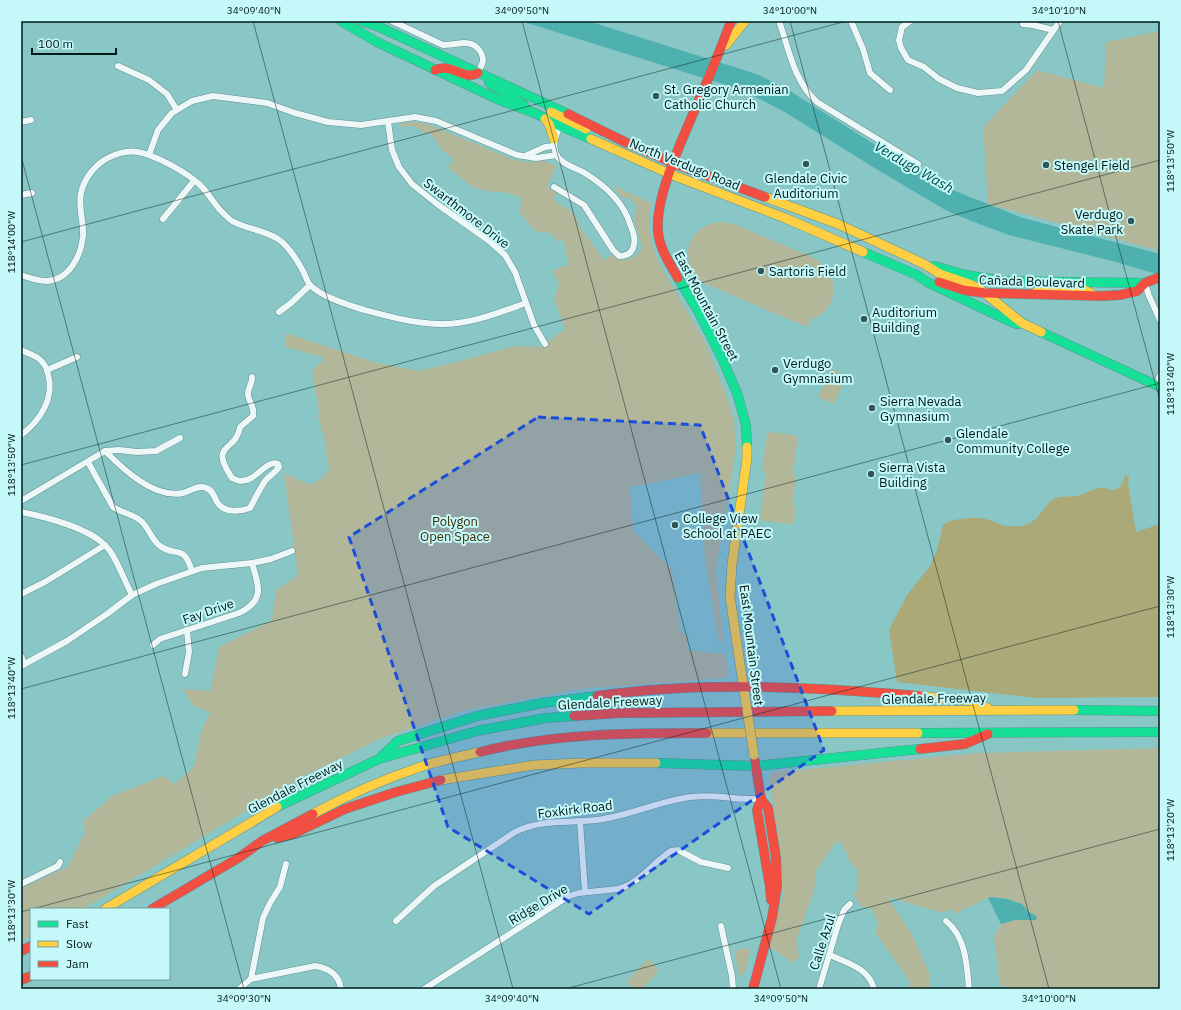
<svg xmlns="http://www.w3.org/2000/svg" width="1181" height="1010" viewBox="0 0 1181 1010" font-family="'IBM Plex Sans',sans-serif">
	<rect width="100%" height="100%" fill="#89c7c7"/>
	<g fill="#b1b798">
		<polygon points="1160,31 1160,251 988,204 983,127 1037,70 1104,88 1106,42"/>
		<path d="M412,122L424,123L435,127L514,160L529,162L544,161L557,166L547,186L557,193L553,200L572,212L579,222L578,225L604,260L612,255L623,261L636,256L642,247L634,218L637,207L631,198L621,197L612,185L651,203C648,227 650,241 659,263L705,342L727,397L734,419L736,449L716,570L723,640L719,643L705,559L700,473L630,487L633,531L672,570L680,630L689,638L686,650L725,654L728,674L725,678L580,689L463,711L382,738L306,775L83,909H31V936L21,941V888L68,867L85,832L83,821L112,796L163,776L175,784L194,767L200,735L210,712L192,705L183,689L210,691L219,647L272,620L276,590L298,576L284,473L310,485L322,478L329,468L324,438L318,417L319,409L312,371L325,358L286,347L285,333L377,363L419,371L460,361L515,346L540,347L565,329L554,298L559,285L552,271L569,264L563,239L558,242L550,233L535,231L519,212L522,199C507,189 499,194 482,190C471,188 457,174 448,167L454,160L441,149L430,132L426,134C417,126 412,125 400,127L399,124Z"/>
		<path d="M722,222L734,224L812,257C841,270 842,310 810,320L807,327L703,283C677,261 686,224 722,222Z"/>
		<polygon points="831,369 846,376 834,404 818,397"/>
		<path d="M771,432L798,436L793,474L796,478L795,489L793,491C796,497 792,504 795,509L794,522L791,524L762,521L760,518L766,473L762,469L767,434Z"/>
		<polygon points="1160,748 1160,989 1011,989 1000,985 994,937 1001,924 1015,920 1036,920 1035,915 1029,912 1022,904 1007,899 991,897 980,901 978,903 966,908 955,914 951,909 942,913 888,897 914,938 930,975 930,989 910,989 910,982 875,932 878,924 872,909 860,906 854,895 858,888 857,868 852,866 841,842 835,843 816,871 814,891 796,941 799,957 794,963 769,947 783,895 777,831 769,776 772,772 810,769 977,753"/>
		<polygon points="750,948 746,969 740,978 734,950"/>
		<polygon points="649,960 658,969 658,972 642,989 634,989 628,984 628,980 646,961"/>
	</g>
	<path fill="#aba978" d="M1125,475L1129,476L1128,483L1136,532L1160,524V697L1035,698L897,682L889,630L907,595L930,566L937,550L943,525C951,518 975,517 985,519C993,520 1000,526 1009,526C1043,530 1041,500 1059,497C1065,496 1071,497 1077,496C1085,494 1093,488 1101,488C1105,487 1108,490 1112,490C1120,491 1124,481 1125,475Z"/>
	<g fill="#4fb0b0">
		<polygon points="521,21 588,21 747,71 761,76 790,91 885,151 955,191 1023,218 1160,254 1160,275 1116,262 1009,235 979,224 947,211 873,167 783,111 742,90"/>
		<polygon points="991,897 1007,899 1022,904 1029,912 1035,915 1037,918 1036,920 1015,920 1001,924 988,898"/>
	</g>
	<g fill="none" stroke-linecap="round" stroke-linejoin="round">
		<g stroke="#629090" stroke-width="7">
			<g id="street">
				<path d="M392,21L443,45C453,45 457,43 465,43C475,43 483,51 483,61C482,65 480,69 478,73"/>
				<path d="M779,21C789,49 794,82 817,102L918,164"/>
				<polyline points="851,21 863,49 870,73 890,90"/>
				<polyline points="910,21 902,27 899,40 901,48 908,60 924,67 939,79 957,88 978,93 1002,91 1026,70 1060,21"/>
				<polyline points="1023,24 1033,25 1053,30"/>
				<polyline points="118,66 149,80 167,94 177,110"/>
				<polyline points="21,122 31,120"/>
				<polyline points="388,122 392,150 399,167 412,184 437,204 488,240 505,255 515,272 534,325 545,344"/>
				<polyline points="149,155 158,130 172,113 192,101 213,96 267,103 295,113 328,122 361,125 415,117 436,121 517,155 536,158 557,155"/>
				<polyline points="525,156 545,147 554,146"/>
				<path d="M554,187L584,205L613,250L619,256C627,256 633,253 634,244C636,238 632,230 630,224C623,201 603,184 583,172C575,168 562,164 557,156C551,144 556,135 561,124"/>
				<polyline points="21,195 32,193"/>
				<polyline points="163,219 194,181"/>
				<path d="M21,275C29,278 38,281 47,281C69,280 81,256 83,236C84,222 78,208 81,193C84,179 94,166 106,159C115,154 127,150 138,152C155,155 186,172 199,184C208,192 214,204 222,212C225,215 229,219 232,221C246,229 264,230 278,239C289,246 297,260 303,271C305,275 307,282 310,285C321,296 347,305 361,309C387,316 412,323 439,324C469,325 498,313 526,303"/>
				<polyline points="1145,283 1149,296 1160,320"/>
				<polyline points="279,312 291,303 310,285"/>
				<path d="M21,350C27,353 33,355 38,358C43,362 47,368 48,374C55,398 40,421 21,435"/>
				<polyline points="47,370 77,357"/>
				<polyline points="1157,385 1160,375"/>
				<path d="M105,451C123,469 154,499 183,493C191,491 199,484 206,488C213,490 214,497 217,502C223,513 240,512 250,508C255,499 259,490 265,481C269,476 275,473 279,467L278,464C266,459 257,481 241,481C238,481 235,479 232,478C208,442 236,453 240,427L253,416C255,406 249,403 248,395C247,389 253,383 252,377"/>
				<path d="M88,462L113,507C122,513 133,514 141,521C149,528 151,539 160,546C177,558 183,543 192,571"/>
				<polyline points="21,501 105,451 119,450 137,452 156,451 180,438"/>
				<path d="M21,512C46,517 95,529 110,551C119,564 124,580 132,595"/>
				<polyline points="21,594 45,582 105,545"/>
				<path d="M153,645L160,639L239,613C265,601 259,586 252,563"/>
				<polyline points="21,656 24,663"/>
				<polyline points="21,666 67,641 107,614 132,595 156,584 202,568 252,563 271,559 292,551"/>
				<polyline points="185,674 189,652 187,630"/>
				<polyline points="580,821 585,892"/>
				<polyline points="21,884 58,866 60,862"/>
				<path d="M396,921L434,886L515,832C541,819 569,823 596,820C629,816 659,801 691,797C714,794 738,800 761,799"/>
				<path d="M946,921C966,937 967,966 969,989"/>
				<polyline points="721,926 732,976 733,989"/>
				<path d="M830,955C847,963 869,968 874,989"/>
				<path d="M251,979L315,966C329,968 339,975 341,989"/>
				<polyline points="239,989 251,979 263,918 270,903 280,887 286,864"/>
				<path d="M424,989L569,896L579,893L618,889C640,883 652,863 671,851L678,850L701,862L728,868"/>
				<polyline points="819,989 838,925 844,910 850,904"/>
			</g>
		</g>
		<g stroke="#629090" stroke-width="10">
			<g id="fast">
				<polyline points="341,21 377,42 497,99 537,114 560,126 591,139"/>
				<polyline points="361,21 377,26 568,114"/>
				<polyline points="489,83 524,105"/>
				<polyline points="863,252 917,275 927,282 1007,320 1017,324 1022,323"/>
				<polyline points="934,266 966,275 1003,281 1145,283"/>
				<polyline points="678,278 698,311 721,356 737,393 746,425 747,447"/>
				<polyline points="1041,332 1160,387"/>
				<polyline points="1074,710 1160,711"/>
				<polyline points="918,733 1160,732"/>
				<polyline points="381,757 398,741 477,716 542,703 597,696"/>
				<polyline points="656,763 756,766 920,749"/>
				<polyline points="277,807 379,759 477,731 546,718 574,716"/>
			</g>
		</g>
		<g stroke="#629090" stroke-width="10">
			<g id="slow">
				<polyline points="726,45 745,21"/>
				<polyline points="551,112 586,129"/>
				<polyline points="545,119 549,124 554,139"/>
				<polyline points="591,139 670,174 785,218 863,252"/>
				<polyline points="765,197 838,224 924,264 940,274 972,285 981,290 1022,323 1041,332"/>
				<path d="M1036,292L1063,286C1075,292 1083,285 1094,296"/>
				<polyline points="747,447 747,458 732,564 730,597 747,710"/>
				<polyline points="919,696 973,701 988,708"/>
				<polyline points="832,711 1074,710"/>
				<polyline points="707,733 918,733"/>
				<polyline points="441,780 534,765 582,763 656,763"/>
				<path d="M313,814C349,794 387,778 426,765C444,760 462,756 480,752"/>
				<polyline points="105,909 277,807"/>
			</g>
		</g>
		<g stroke="#629090" stroke-width="10">
			<g id="jam">
				<path d="M435,70C456,63 461,81 478,73"/>
				<polyline points="568,114 625,142 673,163 765,197"/>
				<path d="M678,278C670,264 659,248 658,231C655,196 682,141 695,109C708,80 720,51 731,21"/>
				<polyline points="939,282 963,290 985,293 1101,296 1120,295 1137,291 1145,283 1160,277"/>
				<path d="M597,696C704,681 812,687 919,696"/>
				<polyline points="574,716 622,713 832,711"/>
				<polyline points="920,749 965,744 988,734"/>
				<path d="M480,752C554,733 631,733 707,733"/>
				<polyline points="755,761 761,799 757,810 770,887 771,900"/>
				<polyline points="277,838 293,834 345,809 396,792 441,780"/>
				<polyline points="152,909 240,857 262,841 313,814"/>
				<polyline points="21,951 31,946"/>
				<polyline points="21,980 31,976"/>
				<polyline points="753,989 772,918 777,887 776,858 768,808 761,799"/>
			</g>
		</g>
		<use href="#street" stroke="#edf7f7" stroke-width="6"/>
		<use href="#fast" stroke="#16e098" stroke-width="9"/>
		<use href="#slow" stroke="#ffcf43" stroke-width="9"/>
		<use href="#jam" stroke="#f24e42" stroke-width="9"/>
		<g stroke="#629090" stroke-width="10" stroke-linecap="butt">
			<polyline id="slow-bridge" points="747,710 754,755"/>
		</g>
		<use href="#slow-bridge" stroke="#ffcf43" stroke-width="9"/>
	</g>
	<path fill="#1d4ed8" fill-opacity="0.2" stroke="#1d4ed8" stroke-width="3" stroke-dasharray="8 5" stroke-linejoin="round" d="M538,417L700,425L824,750L589,914L448,827L349,537Z"/>
	<path fill="none" stroke="#011919" stroke-width="1" stroke-opacity="0.45" d="M253,21L513,989M522,21L781,989M790,21L1049,989M1058,21L1160,401M21,156L244,989M21,242L847,21M21,465L1160,160M21,689L1160,383M21,912L1160,606M565,989L1160,829"/>
	<g fill="#315656" stroke="#c5f8f8" stroke-width="1.5">
		<circle cx="656" cy="96" r="4"/>
		<circle cx="806" cy="164" r="4"/>
		<circle cx="1046" cy="165" r="4"/>
		<circle cx="1131" cy="221" r="4"/>
		<circle cx="761" cy="271" r="4"/>
		<circle cx="864" cy="319" r="4"/>
		<circle cx="775" cy="370" r="4"/>
		<circle cx="872" cy="408" r="4"/>
		<circle cx="948" cy="440" r="4"/>
		<circle cx="871" cy="474" r="4"/>
		<circle cx="675" cy="525" r="4"/>
	</g>
	<g text-anchor="middle" stroke-width="4" stroke-linejoin="round" paint-order="stroke">
		<g font-size="13" fill="#011919" stroke="#c5f8f8" text-anchor="start">
			<text x="664" y="94">St. Gregory Armenian<tspan x="664" dy="15">Catholic Church</tspan></text>
			<text x="1054" y="170">Stengel Field</text>
			<text x="806" y="183" text-anchor="middle">Glendale Civic<tspan x="806" dy="15">Auditorium</tspan></text>
			<text x="1123" y="219" text-anchor="end">Verdugo<tspan x="1123" dy="15">Skate Park</tspan></text>
			<text x="769" y="276">Sartoris Field</text>
			<text x="872" y="317">Auditorium<tspan x="872" dy="15">Building</tspan></text>
			<text x="783" y="368">Verdugo<tspan x="783" dy="15">Gymnasium</tspan></text>
			<text x="880" y="406">Sierra Nevada<tspan x="880" dy="15">Gymnasium</tspan></text>
			<text x="956" y="438">Glendale<tspan x="956" dy="15">Community College</tspan></text>
			<text x="879" y="472">Sierra Vista<tspan x="879" dy="15">Building</tspan></text>
			<text x="683" y="523">College View<tspan x="683" dy="15">School at PAEC</tspan></text>
		</g>
		<g font-size="13" fill="#011919" stroke="#c5f8f8">
			<text transform="translate(685 164) rotate(22)" y="5">North Verdugo Road</text>
			<text transform="translate(467 213) rotate(38)" y="5">Swarthmore Drive</text>
			<text transform="translate(1032 281) rotate(2)" y="5">Cañada Boulevard</text>
			<text transform="translate(707 306) rotate(62)" y="5">East Mountain Street</text>
			<text transform="translate(208 611) rotate(-19)" y="5">Fay Drive</text>
			<text transform="translate(752 645) rotate(83)" y="5">East Mountain Street</text>
			<text transform="translate(934 698) rotate(-1)" y="5">Glendale Freeway</text>
			<text transform="translate(610 702) rotate(-3)" y="5">Glendale Freeway</text>
			<text transform="translate(295 786) rotate(-27)" y="5">Glendale Freeway</text>
			<text transform="translate(575 809) rotate(-7)" y="5">Foxkirk Road</text>
			<text transform="translate(538 904) rotate(-31)" y="5">Ridge Drive</text>
			<text transform="translate(822 942) rotate(-72)" y="5">Calle Azul</text>
		</g>
		<g font-size="13" fill="#412a04" stroke="#c5f8f8">
			<text x="455" y="526">Polygon<tspan x="455" dy="15">Open Space</tspan></text>
		</g>
		<g font-size="14" font-style="italic" fill="#004546" stroke="#c5f8f8">
			<text transform="translate(914 167) rotate(30)" y="5">Verdugo Wash</text>
		</g>
	</g>
	<rect width="1181" height="1010" fill="none" stroke="#c5f8f8" stroke-width="44"/>
	<rect x="30" y="908" width="140" height="72" fill="#c5f8f8" stroke="#779f9f"/>
	<rect x="38" y="921" width="20" height="6" fill="#16e098" stroke="#779f9f"/>
	<text x="66" y="928" font-size="12" fill="#011919">Fast</text>
	<rect x="38" y="941" width="20" height="6" fill="#ffcf43" stroke="#779f9f"/>
	<text x="66" y="948" font-size="12" fill="#011919">Slow</text>
	<rect x="38" y="961" width="20" height="6" fill="#f24e42" stroke="#779f9f"/>
	<text x="66" y="968" font-size="12" fill="#011919">Jam</text>
	<path d="M32 48v6h84v-6" fill="none" stroke="#011919" stroke-width="2"/>
	<text x="38" y="48" font-size="12" fill="#011919" stroke="#c5f8f8" stroke-width="3" paint-order="stroke">100 m</text>
	<rect x="22" y="22" width="1137" height="966" fill="none" stroke="#011919" stroke-width="1.5"/>
	<g font-size="10" text-anchor="middle" fill="#011919">
		<text x="254" y="14">34°09'40"N</text>
		<text x="522" y="14">34°09'50"N</text>
		<text x="790" y="14">34°10'00"N</text>
		<text x="1059" y="14">34°10'10"N</text>
		<text transform="translate(1170 161) rotate(-90)" y="4">118°13'50"W</text>
		<text transform="translate(11 242) rotate(-90)" y="4">118°14'00"W</text>
		<text transform="translate(1170 384) rotate(-90)" y="4">118°13'40"W</text>
		<text transform="translate(11 465) rotate(-90)" y="4">118°13'50"W</text>
		<text transform="translate(1170 607) rotate(-90)" y="4">118°13'30"W</text>
		<text transform="translate(11 688) rotate(-90)" y="4">118°13'40"W</text>
		<text transform="translate(1170 830) rotate(-90)" y="4">118°13'20"W</text>
		<text transform="translate(11 911) rotate(-90)" y="4">118°13'30"W</text>
		<text x="244" y="1002">34°09'30"N</text>
		<text x="512" y="1002">34°09'40"N</text>
		<text x="781" y="1002">34°09'50"N</text>
		<text x="1049" y="1002">34°10'00"N</text>
	</g>
</svg>
